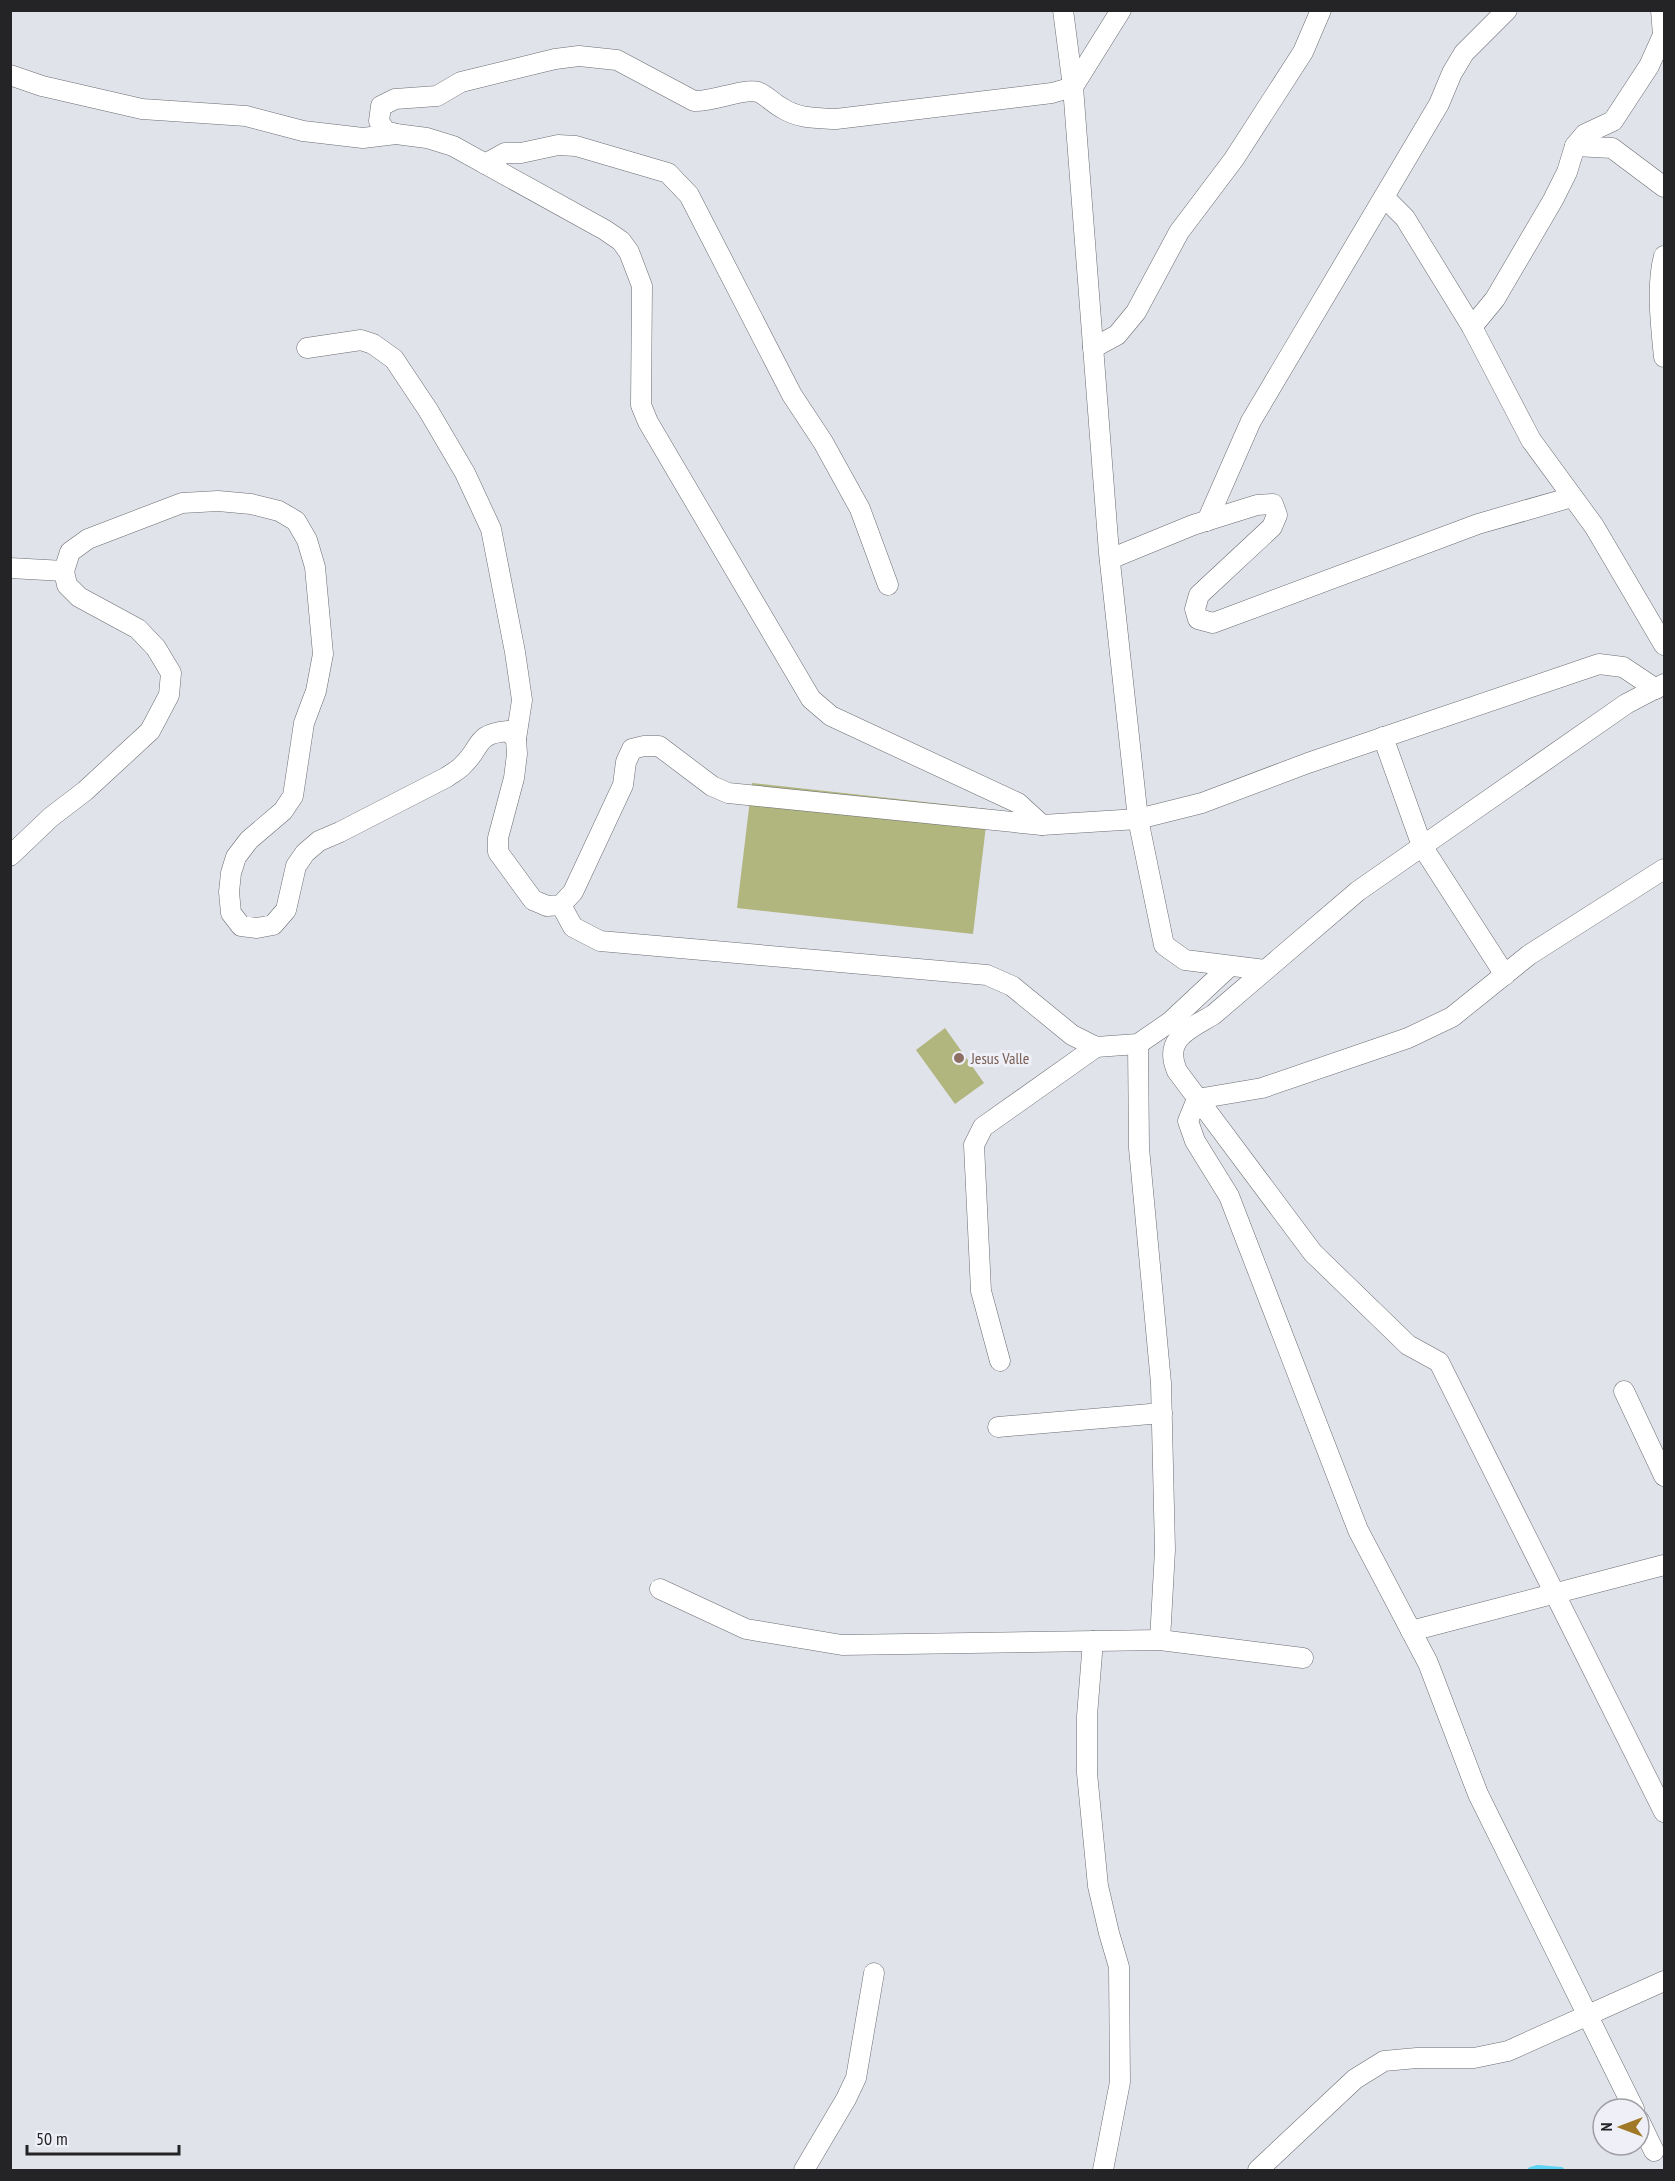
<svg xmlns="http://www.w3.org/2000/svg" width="1675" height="2181" viewBox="0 0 1675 2181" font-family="'PT Sans Narrow',sans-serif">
	<rect width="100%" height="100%" fill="#e1e3ea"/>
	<g fill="#b1b57e">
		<polygon points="752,783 988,809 973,934 737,908"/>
		<polygon points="945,1028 984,1083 955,1104 916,1050"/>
	</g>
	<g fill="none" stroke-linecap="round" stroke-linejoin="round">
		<polyline stroke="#5fd3f3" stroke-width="6" points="1531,2170 1538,2168 1561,2170"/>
		<g stroke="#6a6c72" stroke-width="21">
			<g id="street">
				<polyline points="1121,10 1073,87 1109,553 1138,819 1164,945 1185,960 1265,970"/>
				<polyline points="10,75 42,86 142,109 246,116 303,131 363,138 396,134"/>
				<polyline points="1575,146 1612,148 1664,187"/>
				<polyline points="485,164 505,153 521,153 558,145 576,146 668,173 689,195 792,395 823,442 860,509 888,585"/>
				<polyline points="1384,197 1405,218 1472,327 1531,440 1594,526 1664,645"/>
				<path d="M1664,256C1656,285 1661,327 1664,357"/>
				<polyline points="1472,327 1495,299 1553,200 1567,172 1575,146 1585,134 1613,121 1649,66 1663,35 1661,10"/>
				<polyline points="307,348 361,340 373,344 394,359 428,410 465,473 491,529 515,652 522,700 516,739"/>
				<polyline points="1093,348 1117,335 1136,312 1179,232 1234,159 1303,52 1321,10"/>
				<polyline points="1207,521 1251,421 1439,104 1452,73 1464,53 1507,10"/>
				<polyline points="1110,559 1193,525 1257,505 1273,504 1277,515 1272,527 1199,595 1195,609 1198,619 1213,623 1478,524 1572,497"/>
				<polyline points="10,568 64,571"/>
				<path d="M1664,684L1626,704L1358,891L1213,1015C1189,1029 1163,1039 1177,1071L1313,1253L1408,1345L1439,1362L1664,1812"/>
				<polyline points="1383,737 1422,846 1505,975"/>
				<path d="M1042,825L1018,803L831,716L811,699L648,422L641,405L642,286L629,252L621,241L605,230L453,146L427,138L396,134L385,131L379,121L381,106L395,99L437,96L461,82L555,59L579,56L617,60L694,101C713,102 743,88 758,92C766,95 774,104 782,108C799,119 817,118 836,119L1052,93L1073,87L1063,10"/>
				<path d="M10,856L51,817L85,791L150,731L169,695L171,673L156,648L138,629L79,597L67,585L64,571L70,552L88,539L182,503L218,501L251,504L279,511L296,521L307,540L315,567L323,654L316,691L304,723L293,796L283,811L249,840L236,857L231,873L229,892L231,913L241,926L257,928L273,925L286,910L296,866L305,853L319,841L340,832L447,777C452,773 459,770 463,765C483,746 474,734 508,731L516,739L517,754L514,778L498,838V852L533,900L547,906L561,905L573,892L623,785L626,762L632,749L644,746H659L712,786L728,793L1042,825L1138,819L1202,803L1308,763L1599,664L1623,667L1656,689"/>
				<polyline points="561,905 573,927 600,941 987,975 1012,986 1072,1035 1096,1047 1138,1044 1170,1022 1230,966"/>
				<polyline points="1138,1044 1139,1148 1161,1383 1165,1550 1160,1640"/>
				<polyline points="1000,1361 981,1291 974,1145 983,1127 1096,1047"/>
				<polyline points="1624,1391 1664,1476"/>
				<polyline points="998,1427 1162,1413"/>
				<polyline points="660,1589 746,1629 842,1645 1160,1640 1303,1658"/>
				<polyline points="1411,1631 1664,1565"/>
				<polyline points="1093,1641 1087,1716 1087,1773 1098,1886 1109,1933 1119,1967 1120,2082 1103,2170"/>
				<polyline points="1634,2109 1478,1794 1428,1663 1358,1530 1229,1196 1195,1141 1188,1121 1197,1099 1262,1088 1408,1038 1452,1017 1529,955 1664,869"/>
				<polyline points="1639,2120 1654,2151"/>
				<polyline points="804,2170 846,2099 856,2078 874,1973"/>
				<polyline points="1258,2170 1355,2079 1384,2061 1417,2058 1474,2058 1508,2051 1664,1981"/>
			</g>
		</g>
		<use href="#street" stroke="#fff" stroke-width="20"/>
	</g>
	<circle fill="#8d6e63" stroke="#eff0f7" stroke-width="2" cx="959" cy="1058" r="6"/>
	<g text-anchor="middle" stroke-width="6" stroke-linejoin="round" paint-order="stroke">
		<g font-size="16" fill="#785e54" stroke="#eff0f7" text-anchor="start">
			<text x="971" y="1064">Jesus Valle</text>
		</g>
	</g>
	<rect width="1675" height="2181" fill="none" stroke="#242427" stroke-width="24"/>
	<g transform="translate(1621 2127) rotate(270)"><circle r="28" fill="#eff0f7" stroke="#9e9ea4" stroke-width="1.5"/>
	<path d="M0-4.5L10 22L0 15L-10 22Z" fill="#a17827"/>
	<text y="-9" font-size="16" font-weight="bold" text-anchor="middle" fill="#242427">N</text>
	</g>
	<path d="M27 2145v9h152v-9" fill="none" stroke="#242427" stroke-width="3"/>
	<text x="36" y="2145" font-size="18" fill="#242427" stroke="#eff0f7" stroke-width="4.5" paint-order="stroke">50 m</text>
</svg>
